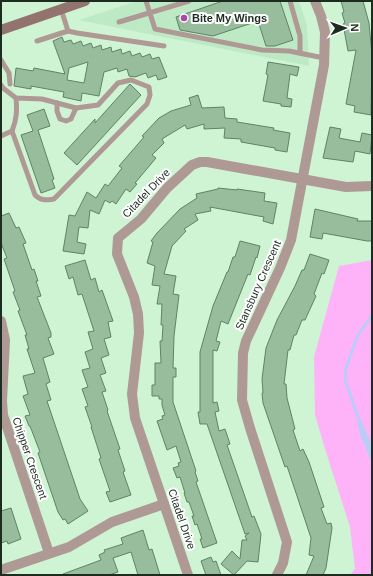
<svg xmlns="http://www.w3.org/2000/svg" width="373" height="576" viewBox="0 0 373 576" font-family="Helvetica,sans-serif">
	<rect width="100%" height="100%" fill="#cef4d3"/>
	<polygon fill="#bdeac4" points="137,1 299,1 307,25 309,66 79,20"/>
	<polygon fill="#feb3f8" points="372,260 372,575 350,575 355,569 350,527 326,452 315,415 314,357 339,266"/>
	<polygon fill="#bbccf8" points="359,420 362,422 372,445 372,463 360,435 357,422"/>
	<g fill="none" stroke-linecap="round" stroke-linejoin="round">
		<polyline stroke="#bbccf8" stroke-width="3" points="359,420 345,380 346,368 358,335 372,315"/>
	</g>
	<g fill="#98bd9d" stroke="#5f8365" fill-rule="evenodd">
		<polygon points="223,1 280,1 293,40 275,46 266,46 258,21 213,36 180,30 176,17"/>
		<polygon points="341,1 363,1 369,23 372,55 371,115 354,112 355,106 346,104 356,50 348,51 343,24 345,23 342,13 344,12"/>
		<path d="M62,37L64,42L71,40L73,44L81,41L83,46L91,43L93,48L101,45L102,50L111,47L112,52L121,49L122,54L130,51L132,56L140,53L142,57L150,54L152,59L159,57L167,77L158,80L156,75L148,78L146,73L135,77L129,76L127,69L118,72L117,68L104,72L99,96L82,93L81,101L63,97L64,92L31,86V89L14,86L16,68L33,71L34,68L65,74L53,41ZM88,62L84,83L67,80L69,68Z"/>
		<polygon points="268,62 299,67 297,76 290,74 287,98 292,99 291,107 281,106 281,104 263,101 268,75 266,74"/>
		<polygon points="130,84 141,95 77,165 64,153 95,119 95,123"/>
		<polygon points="198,95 202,108 224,107 225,118 237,119 237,122 274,128 273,130 290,133 287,152 275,150 275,148 241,142 241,139 224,138 225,128 204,129 204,124 187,129 185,125 162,139 164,143 152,155 156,158 135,183 137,184 130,192 126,189 116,204 112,201 110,203 105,200 99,214 90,210 88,228 79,227 77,242 86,244 84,254 63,251 69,215 75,216 87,192 96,198 105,184 108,186 122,168 119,166 144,137 142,136 159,118 171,111 191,105 189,98"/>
		<polygon points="44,109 50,126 38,130 54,179 52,180 55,188 41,193 21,135 33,131 27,115"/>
		<polygon points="330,127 341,129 339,138 360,142 362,133 372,135 370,154 355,151 353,162 323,158"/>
		<polygon points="218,188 237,190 237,189 265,193 264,201 277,203 273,224 263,221 264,217 210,207 211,211 195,214 198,220 184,229 186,231 172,246 164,274 176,276 173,294 179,295 174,336 173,368 176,368 176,377 173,377 173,402 196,471 195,472 198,481 196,482 217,543 203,548 200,539 202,539 197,524 195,525 192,516 194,516 189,502 187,502 184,493 185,493 180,477 177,478 173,468 179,466 178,463 181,462 176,446 167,450 157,421 163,419 162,416 165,415 162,405 162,399 159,399 159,396 152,396 152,385 155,385 155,363 161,363 160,341 162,341 163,325 161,325 162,304 157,304 160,286 152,285 155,266 147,263 153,242 151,241 157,233 180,209 197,198 196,194 218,189"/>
		<polygon points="315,209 358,219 357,221 372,221 372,241 367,241 323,233 322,239 310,237"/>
		<polygon points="9,213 16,228 19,227 26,243 23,244 32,270 34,269 38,281 36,281 41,296 37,297 51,333 51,337 48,338 54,354 43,358 50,382 46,384 51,400 47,401 80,499 88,511 68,524 65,519 63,520 58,512 38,453 40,452 30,426 29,426 25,416 30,415 23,396 28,394 23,376 35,373 27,349 29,349 25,335 27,335 18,311 20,310 13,292 15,291 4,259 7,258 1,243 1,216"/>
		<polygon points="240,241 260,246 257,258 256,257 250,275 248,274 228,324 221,321 216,341 220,342 217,351 213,350 213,403 217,402 219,411 215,412 219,431 225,429 230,444 227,445 252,517 254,516 261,534 258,562 247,561 234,575 221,564 232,551 240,559 242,540 247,540 245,536 249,533 245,534 207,424 200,424 198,412 200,412 200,352 213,306 227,272 228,272 233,257 235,257"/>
		<polygon points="310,254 329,260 324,274 322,273 314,294 316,296 305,320 302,320 296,335 294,335 290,350 288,350 284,384 286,384 287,398 295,429 293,430 300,451 303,449 309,462 324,507 321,508 327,524 331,523 332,528 326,568 323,575 306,575 314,556 309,555 311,538 287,466 285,467 263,403 262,393 263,393 262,379 266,348 277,320 295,286 302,270 304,270"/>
		<polygon points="85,260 91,280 95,278 99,292 102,290 113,321 108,322 111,337 104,339 109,355 101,358 106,373 100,375 106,391 102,392 108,410 107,411 120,449 118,450 125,471 123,472 131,495 110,502 106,492 110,491 99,459 101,458 91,427 92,427 85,407 88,406 82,389 88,387 82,370 90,368 85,352 93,349 88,332 94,331 82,294 78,295 73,277 69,279 65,266"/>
		<polygon points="11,508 21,539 8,544 7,541 1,543 1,511"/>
		<polygon points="143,530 149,550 152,549 160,575 138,575 131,552 113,558 118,572 109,575 64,575 63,574 101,560 99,555 105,552 104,550 123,544 121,538"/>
		<polygon points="211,557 213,562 216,561 221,575 206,575 201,561"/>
	</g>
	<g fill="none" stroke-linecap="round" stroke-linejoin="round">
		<g stroke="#af9995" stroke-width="5">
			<polyline points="146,1 155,29 262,50 289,51 324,58"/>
			<polyline points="290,1 300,36 300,53"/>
			<polyline points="119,22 189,1"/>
			<polyline points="68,31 77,33 164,46"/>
			<polyline points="37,41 68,31 61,9"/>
			<polyline points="1,60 9,73 10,84"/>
			<path d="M1,85L3,88L16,98L42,99L76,108L98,105L118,83L131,80L149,87L150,95L147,104L54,199C46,200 41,201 35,195L12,131C17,119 17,110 16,98"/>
			<polyline points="57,103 57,111 60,119 66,121 71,119 76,108"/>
			<polyline points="1,136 12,131"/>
		</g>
		<g stroke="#af9995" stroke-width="10">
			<polyline points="1,321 5,340 2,401 3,415 49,553"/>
			<polyline points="1,570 69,547 112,522 164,504"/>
			<polyline points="188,575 135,418 132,394 139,333 138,314 134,297 117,254 118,238 141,219 167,188 192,165 200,162 207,162 346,187 372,186"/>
			<polyline points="277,575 283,563 287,542 250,428 242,400 243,353 246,341 280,268 291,240 324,65 325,32 321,16 315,1"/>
		</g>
		<polyline stroke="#92736e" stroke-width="10" points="1,30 85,1"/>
	</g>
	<circle fill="#ac45a8" stroke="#fff" stroke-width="1.5" cx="184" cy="18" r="4"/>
	<g text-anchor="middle" stroke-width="4" stroke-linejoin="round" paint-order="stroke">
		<g font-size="11" font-weight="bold" fill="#1d2c20" stroke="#fff" text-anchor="start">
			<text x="192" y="22">Bite My Wings</text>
		</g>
		<g font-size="11" fill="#1d2c20" stroke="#fff">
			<text transform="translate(146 193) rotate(-46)" y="4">Citadel Drive</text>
			<text transform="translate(258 285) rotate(-66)" y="4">Stansbury Crescent</text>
			<text transform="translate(30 458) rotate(71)" y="4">Chipper Crescent</text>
			<text transform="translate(182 519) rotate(71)" y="4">Citadel Drive</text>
		</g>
	</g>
	<rect width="373" height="576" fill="none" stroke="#1d2c20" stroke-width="4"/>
	<g transform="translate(345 28) rotate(88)" stroke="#ffffff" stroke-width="3" paint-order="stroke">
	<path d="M0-3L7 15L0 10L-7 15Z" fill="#1d2c20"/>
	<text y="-6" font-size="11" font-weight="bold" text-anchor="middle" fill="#1d2c20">N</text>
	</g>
</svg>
